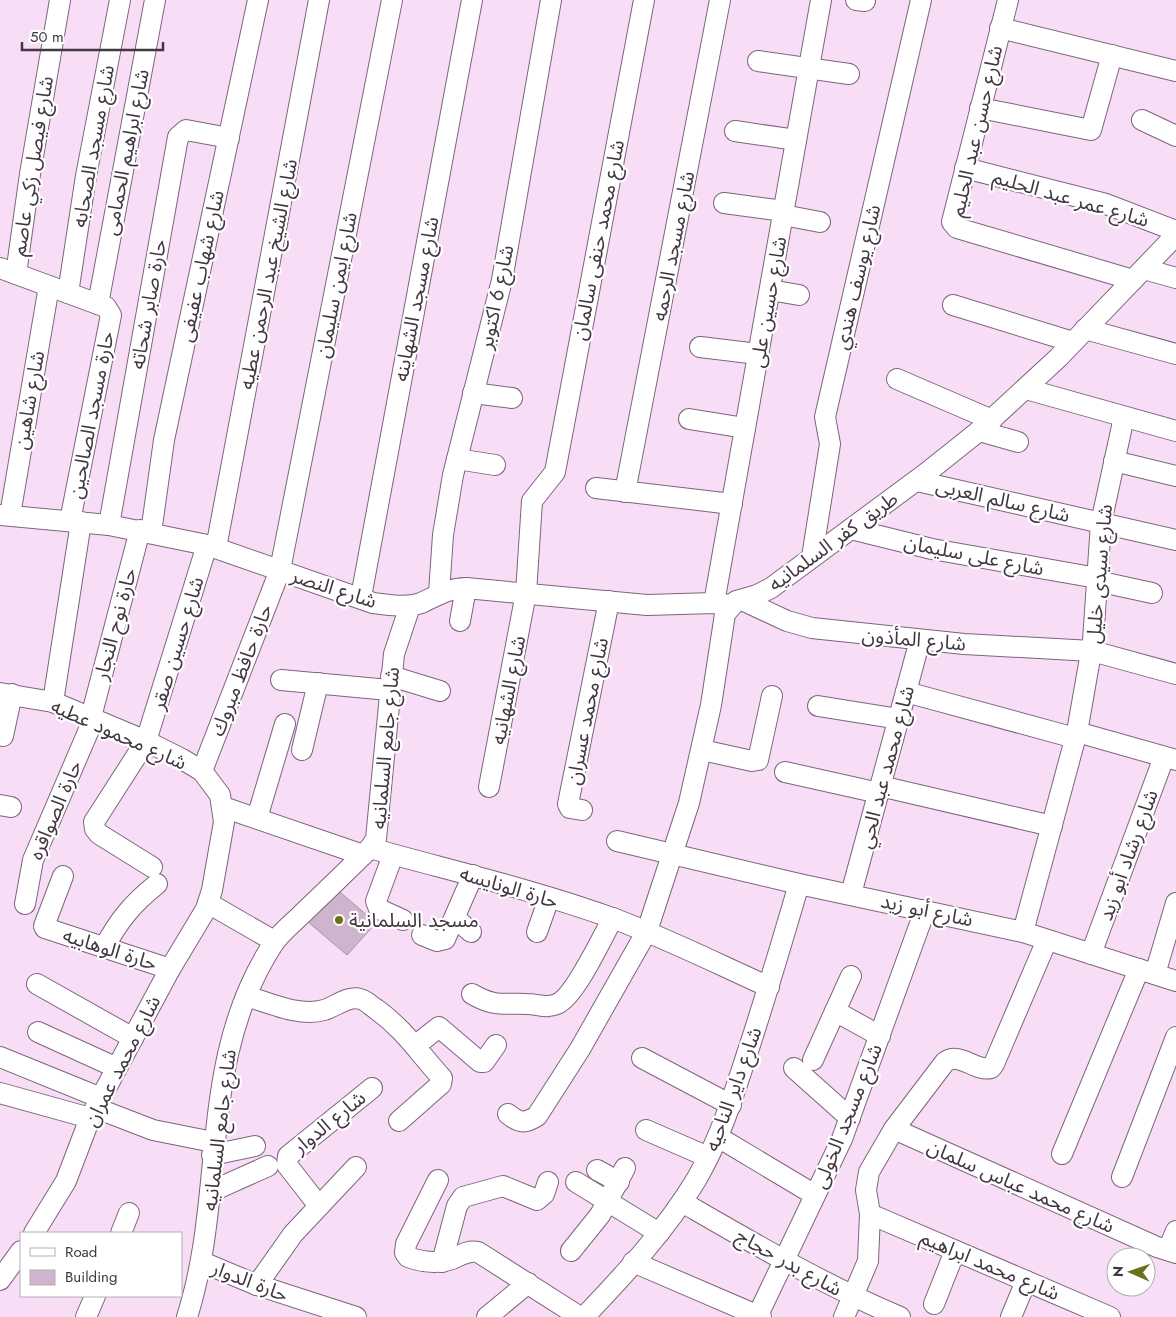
<svg xmlns="http://www.w3.org/2000/svg" width="1176" height="1317" viewBox="0 0 1176 1317" font-family="Jost,'Noto Sans Arabic',sans-serif">
	<rect width="100%" height="100%" fill="#f8ddf7"/>
	<polygon fill="#ceb4cd" stroke="#aa91aa" points="333,886 376,923 347,955 301,916"/>
	<g fill="none" stroke-linecap="round" stroke-linejoin="round">
		<g stroke="#7d657c" stroke-width="22">
			<g id="street">
				<polyline points="856,0 865,1"/>
				<polyline points="1008,0 952,222 957,228 1133,280"/>
				<polyline points="1000,28 1176,71"/>
				<polyline points="758,61 849,74"/>
				<polyline points="980,108 1091,130 1112,55"/>
				<polyline points="1142,120 1176,136"/>
				<polyline points="735,131 796,140"/>
				<polyline points="965,168 1106,204 1176,231"/>
				<polyline points="724,203 784,211"/>
				<polyline points="783,215 820,222"/>
				<polyline points="0,268 106,307 111,315 70,521"/>
				<polyline points="1144,269 1176,278"/>
				<polyline points="16,274 30,174 60,0"/>
				<polyline points="770,290 799,295"/>
				<polyline points="68,293 86,176 120,0"/>
				<polyline points="98,304 155,0"/>
				<polyline points="953,305 1073,342"/>
				<polyline points="1085,329 1176,354"/>
				<polyline points="700,347 758,354"/>
				<polyline points="897,379 992,420"/>
				<polyline points="1026,389 1176,431"/>
				<polyline points="473,393 512,398"/>
				<polyline points="689,419 745,428"/>
				<polyline points="979,431 1018,442"/>
				<polyline points="457,459 495,465"/>
				<polyline points="1114,461 1176,476"/>
				<polyline points="917,481 1176,540"/>
				<polyline points="596,488 732,504"/>
				<polyline points="625,492 720,0"/>
				<path d="M0,515L109,525L207,545L373,603C388,605 406,608 421,603C437,596 448,588 466,588L647,605L714,603L730,605"/>
				<polyline points="10,515 49,286"/>
				<polyline points="109,525 178,137 186,130 229,138"/>
				<polyline points="851,529 932,549 1097,578"/>
				<polyline points="151,533 164,440 258,0"/>
				<polyline points="216,548 319,0"/>
				<polyline points="812,557 830,444 825,417 921,0"/>
				<polyline points="1097,581 1152,593"/>
				<polyline points="439,593 443,535 453,475 502,280 551,0"/>
				<polyline points="361,597 472,0"/>
				<polyline points="742,600 787,621 812,628 964,644 1092,651 1176,674"/>
				<polyline points="714,603 821,0"/>
				<polyline points="460,621 466,588"/>
				<polyline points="391,676 440,691"/>
				<polyline points="281,680 389,690"/>
				<polyline points="906,692 1075,738"/>
				<polyline points="0,693 53,702 146,741 182,759 202,771 220,795 224,822 212,890 206,909 170,969 90,1118 66,1181 34,1233"/>
				<polyline points="53,702 81,522"/>
				<polyline points="818,706 899,719"/>
				<polyline points="91,717 140,530"/>
				<polyline points="1077,732 1176,760"/>
				<polyline points="3,736 12,694"/>
				<polyline points="302,750 318,683"/>
				<polyline points="702,750 752,761 758,760 772,696"/>
				<polyline points="202,771 280,570 392,0"/>
				<polyline points="785,772 879,793"/>
				<polyline points="880,786 1052,826"/>
				<polyline points="489,787 526,593 532,501 555,472 644,0"/>
				<polyline points="0,805 11,807"/>
				<polyline points="223,807 363,855"/>
				<polyline points="582,810 570,808 568,804 609,601"/>
				<polyline points="257,818 285,724"/>
				<polyline points="617,841 799,884 1023,932 1176,981"/>
				<path d="M370,848C452,871 535,890 615,919C668,939 718,964 769,987"/>
				<polyline points="393,855 376,901 379,909 403,920"/>
				<polyline points="152,867 99,834 95,829 94,822 146,741 207,545"/>
				<polyline points="63,876 44,926 45,928 170,969"/>
				<polyline points="851,894 920,640"/>
				<polyline points="208,903 274,941"/>
				<polyline points="25,904 33,860 94,718"/>
				<polyline points="455,918 471,932"/>
				<polyline points="537,932 549,898"/>
				<polyline points="1023,932 1077,732 1093,641 1101,523 1124,417"/>
				<polyline points="422,935 437,941 445,939 473,875"/>
				<path d="M104,948C119,920 132,904 157,884"/>
				<polyline points="1091,954 1164,757"/>
				<polyline points="1155,974 1176,903"/>
				<polyline points="37,984 133,1038"/>
				<path d="M472,994C494,1007 503,1003 527,1004C538,1004 546,1009 557,1004C575,997 602,937 613,918"/>
				<path d="M246,996C270,1003 299,1017 324,1010C335,1007 349,995 360,999C366,1000 371,1006 376,1009C404,1029 419,1053 442,1078L441,1084L399,1121"/>
				<polyline points="835,1011 880,1036"/>
				<polyline points="38,1032 117,1068"/>
				<polyline points="416,1045 439,1027 480,1062 484,1062 496,1045"/>
				<polyline points="0,1057 101,1098"/>
				<polyline points="642,1058 731,1105"/>
				<polyline points="813,1060 851,976"/>
				<polyline points="794,1068 850,1118"/>
				<polyline points="0,1093 90,1118"/>
				<polyline points="96,1108 153,1130 213,1142"/>
				<path d="M508,1114C519,1123 525,1124 537,1116L580,1049L647,931L689,803L711,705L725,614L736,601L757,595L771,588L925,474L979,431L1058,358L1176,235"/>
				<polyline points="894,1129 1157,1247 1176,1253"/>
				<polyline points="646,1130 708,1157"/>
				<polyline points="718,1137 815,1195"/>
				<polyline points="1062,1154 1139,969"/>
				<polyline points="212,1155 255,1146"/>
				<polyline points="597,1170 619,1182"/>
				<polyline points="1122,1177 1176,1037"/>
				<path d="M438,1180L406,1244L405,1253L408,1257C422,1262 438,1264 452,1259C461,1255 468,1250 478,1252L580,1317"/>
				<polyline points="576,1182 659,1233"/>
				<polyline points="210,1192 268,1166"/>
				<path d="M682,1202C753,1243 824,1285 900,1317"/>
				<polyline points="319,1206 287,1165 288,1156 372,1088"/>
				<polyline points="870,1214 1110,1317"/>
				<polyline points="121,1233 129,1213"/>
				<polyline points="1168,1250 1176,1231"/>
				<polyline points="571,1251 600,1215 625,1168"/>
				<polyline points="202,1262 257,1285 356,1317"/>
				<polyline points="442,1262 457,1206 463,1197 503,1186 537,1200 544,1194 548,1182"/>
				<polyline points="633,1262 761,1317"/>
				<polyline points="0,1280 21,1251"/>
				<polyline points="257,1285 293,1234 356,1167"/>
				<polyline points="934,1304 955,1251"/>
				<polyline points="86,1317 95,1296"/>
				<path d="M187,1317C227,1191 197,1061 273,944C280,933 293,923 302,914C325,892 348,870 370,848L376,839L394,654L410,606"/>
				<polyline points="487,1317 528,1283"/>
				<path d="M584,1317C624,1275 666,1230 696,1180C719,1141 732,1100 746,1057C765,1000 782,942 799,884"/>
				<polyline points="757,1317 842,1139 925,910"/>
				<path d="M844,1317L868,1261L870,1214L866,1190L869,1172L894,1129L945,1062C960,1051 975,1072 991,1068L994,1064L1047,940"/>
				<polyline points="1011,1317 1026,1281"/>
			</g>
		</g>
		<use href="#street" stroke="#fff" stroke-width="20"/>
	</g>
	<circle fill="#69711a" stroke="#fff" stroke-width="2" cx="339" cy="920" r="5"/>
	<g text-anchor="middle" stroke-width="4.5" stroke-linejoin="round" paint-order="stroke">
		<g font-size="20" fill="#413641" stroke="#fff">
			<text transform="translate(976 131) rotate(-77)" y="7">شارع حسن عبد الحليم</text>
			<text transform="translate(93 146) rotate(-80)" y="7">شارع مسجد الصحابه</text>
			<text transform="translate(126 152) rotate(-79)" y="7">شارع ابراهيم الحمامى</text>
			<text transform="translate(32 166) rotate(-81)" y="7">شارع فيصل زكي عاصم</text>
			<text transform="translate(1071 198) rotate(16)" y="7">شارع عمر عبد الحليم</text>
			<text transform="translate(598 240) rotate(-79)" y="7">شارع محمد حنفى سالمان</text>
			<text transform="translate(673 246) rotate(-79)" y="7">شارع مسجد الرحمه</text>
			<text transform="translate(201 266) rotate(-78)" y="7">شارع شهاب عفيفى</text>
			<text transform="translate(268 274) rotate(-79)" y="7">شارع الشيخ عبد الرحمن عطيه</text>
			<text transform="translate(857 277) rotate(-77)" y="7">شارع يوسف هندي</text>
			<text transform="translate(336 285) rotate(-79)" y="7">شارع ايمن سليمان</text>
			<text transform="translate(496 297) rotate(-78)" y="7">شارع 6 اكتوبر</text>
			<text transform="translate(416 299) rotate(-79)" y="7">شارع مسجد الشهاينه</text>
			<text transform="translate(768 302) rotate(-80)" y="7">شارع حسين على</text>
			<text transform="translate(148 304) rotate(-80)" y="7">حارة صابر شحاته</text>
			<text transform="translate(29 400) rotate(-80)" y="7">شارع شاهين</text>
			<text transform="translate(91 415) rotate(-79)" y="7">حارة مسجد الصالحين</text>
			<text transform="translate(1003 500) rotate(13)" y="7">شارع سالم العربى</text>
			<text transform="translate(833 541) rotate(-36)" y="7">طريق كفر السلمانيه</text>
			<text transform="translate(974 555) rotate(11)" y="7">شارع على سليمان</text>
			<text transform="translate(1099 574) rotate(-85)" y="7">شارع سيدى خليل</text>
			<text transform="translate(334 588) rotate(18)" y="7">شارع النصر</text>
			<text transform="translate(115 624) rotate(-75)" y="7">حارة نوح النجار</text>
			<text transform="translate(914 639) rotate(5)" y="7">شارع المأذون</text>
			<text transform="translate(177 643) rotate(-73)" y="7">شارع حسين صقر</text>
			<text transform="translate(241 670) rotate(-69)" y="7">حارة حافظ مبروك</text>
			<text transform="translate(508 690) rotate(-79)" y="7">شارع الشهانيه</text>
			<text transform="translate(587 711) rotate(-79)" y="7">شارع محمد عسران</text>
			<text transform="translate(119 734) rotate(24)" y="7">شارع محمود عطيه</text>
			<text transform="translate(385 748) rotate(-85)" y="7">شارع جامع السلمانيه</text>
			<text transform="translate(886 767) rotate(-75)" y="7">شارع محمد عبد الحي</text>
			<text transform="translate(55 810) rotate(-67)" y="7">حارة الصواقره</text>
			<text transform="translate(1128 855) rotate(-70)" y="7">شارع رشاد أبو زيد</text>
			<text transform="translate(509 887) rotate(17)" y="7">حارة الونايسه</text>
			<text transform="translate(927 910) rotate(12)" y="7">شارع أبو زيد</text>
			<text transform="translate(110 949) rotate(18)" y="7">حارة الوهابيه</text>
			<text transform="translate(122 1061) rotate(-63)" y="7">شارع محمد عمران</text>
			<text transform="translate(733 1089) rotate(-70)" y="7">شارع داير الناحيه</text>
			<text transform="translate(847 1116) rotate(-68)" y="7">شارع مسجد الخولى</text>
			<text transform="translate(329 1122) rotate(-39)" y="7">شارع الدوار</text>
			<text transform="translate(219 1130) rotate(-83)" y="7">شارع جامع السلمانيه</text>
			<text transform="translate(1021 1186) rotate(24)" y="7">شارع محمد عباس سلمان</text>
			<text transform="translate(789 1262) rotate(29)" y="7">شارع بدر حجاج</text>
			<text transform="translate(990 1265) rotate(23)" y="7">شارع محمد ابراهيم</text>
			<text transform="translate(250 1281) rotate(21)" y="7">حارة الدوار</text>
		</g>
		<g font-size="20" fill="#413641" stroke="#fff" text-anchor="start">
			<text x="349" y="927">مسجد السلمانية</text>
		</g>
	</g>
	<rect x="20" y="1232" width="162" height="65" fill="#ffffff" stroke="#b3afb3"/>
	<rect x="30" y="1248" width="25" height="8" fill="#ffffff" stroke="#b3afb3"/>
	<text x="65" y="1257" font-size="15" fill="#413641">Road</text>
	<rect x="30" y="1270" width="25" height="15" fill="#ceb4cd" stroke="#b3afb3"/>
	<text x="65" y="1282" font-size="15" fill="#413641">Building</text>
	<g transform="translate(1131 1272) rotate(272)"><circle r="24" fill="#ffffff" stroke="#b3afb3"/>
	<path d="M0-4L9 19L0 12L-9 19Z" fill="#69711a"/>
	<text y="-8" font-size="14" font-weight="bold" text-anchor="middle" fill="#413641">N</text>
	</g>
	<path d="M22 42v8h141v-8" fill="none" stroke="#413641" stroke-width="2.5"/>
	<text x="30" y="42" font-size="15" fill="#413641" stroke="#ffffff" stroke-width="4" paint-order="stroke">50 m</text>
</svg>
